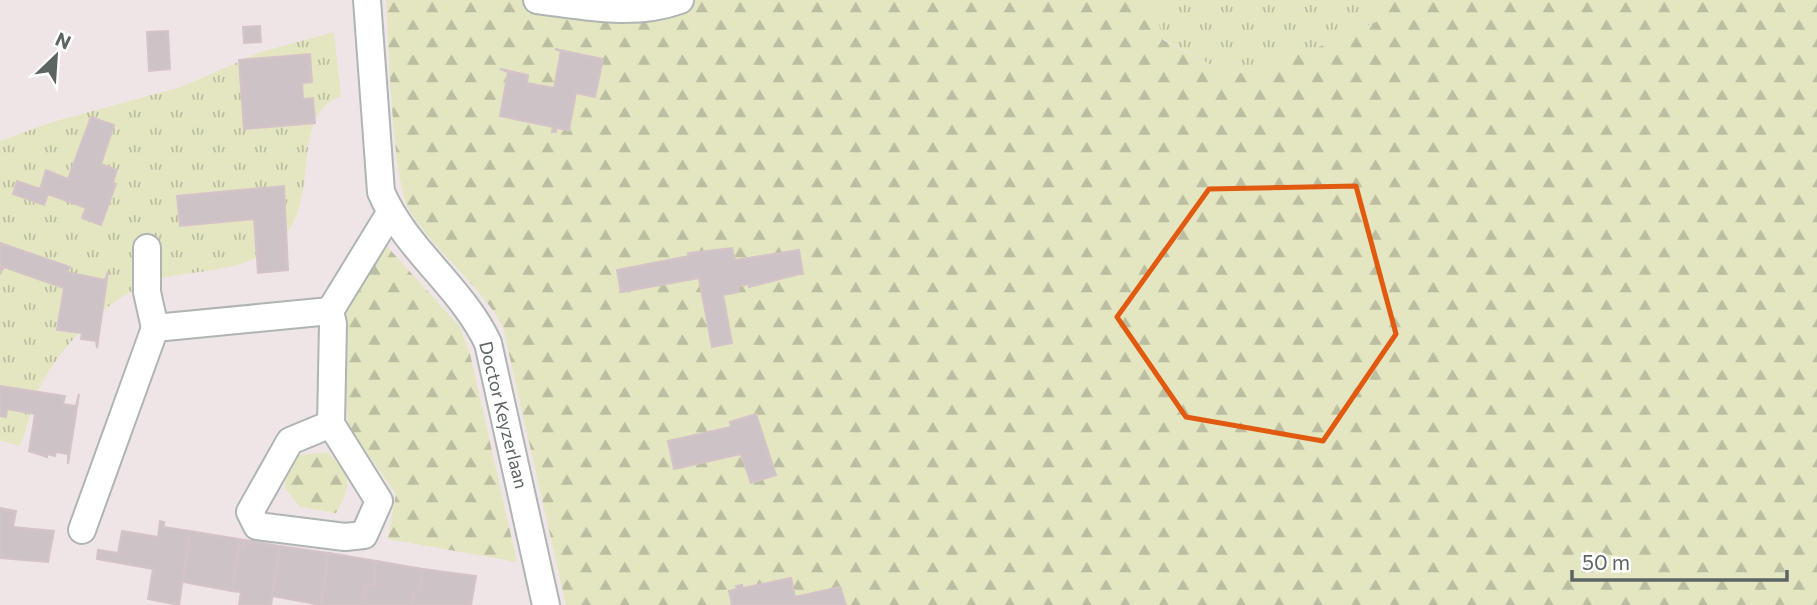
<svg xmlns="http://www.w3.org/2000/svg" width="1817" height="605" viewBox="0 0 1817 605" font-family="Commissioner,sans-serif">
	<defs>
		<pattern id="grass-tufts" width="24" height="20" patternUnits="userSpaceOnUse" patternTransform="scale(1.75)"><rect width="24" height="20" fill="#e3e6c1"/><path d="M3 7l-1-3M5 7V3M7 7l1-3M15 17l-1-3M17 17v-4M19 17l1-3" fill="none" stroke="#bbbea0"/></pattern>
		<pattern id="forest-firs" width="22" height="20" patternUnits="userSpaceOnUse" patternTransform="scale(1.75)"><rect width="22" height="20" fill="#e3e6c1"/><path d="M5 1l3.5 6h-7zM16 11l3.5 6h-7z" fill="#bbbea0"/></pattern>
	</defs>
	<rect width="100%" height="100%" fill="#efe5e6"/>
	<g fill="url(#grass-tufts)">
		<polygon points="1152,0 1391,0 1376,22 1314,49 1232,76 1163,39"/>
		<path d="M334,32L341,96C286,116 325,203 277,244C249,270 208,270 172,276C117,286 57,346 36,396C29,412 28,431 19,446L0,440V141L49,123L181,87L261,52Z"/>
	</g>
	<g fill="url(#forest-firs)">
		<path d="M386,0H1152L1163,40L1232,76L1314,49L1376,22L1391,0H1817V605H566L503,327C479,283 437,254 410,211C392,184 389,40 386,0Z"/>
		<polygon points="383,242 460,327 470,354 517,562 388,539 396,494 348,426 343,334 347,299"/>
		<path d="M327,452C352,476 352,484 336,513L300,507L285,488L286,468L299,455Z"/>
	</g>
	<g fill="#cdc3c6" stroke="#d4c3c7" stroke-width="2">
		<polygon points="260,26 261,42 244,43 243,27"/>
		<polygon points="168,31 170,69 149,71 147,32"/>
		<polygon points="555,49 603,59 595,97 576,93 569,130 556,128 556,132 552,132 553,127 500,116 508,72 500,69 528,75 527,83 554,88 561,51"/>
		<polygon points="310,54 312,82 302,83 303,99 313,98 315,123 244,129 239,60"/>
		<polygon points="91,117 114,125 101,164 117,170 113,182 116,184 101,225 82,218 86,208 48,194 44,205 13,194 17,181 40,189 46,170 68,179"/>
		<polygon points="284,186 288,270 258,273 254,219 180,226 177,196"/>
		<polygon points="0,243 70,267 67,272 105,280 108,272 97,348 96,341 81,339 82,333 57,330 64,288 4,267 0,274"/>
		<polygon points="732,248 735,260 799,250 803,273 749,287 749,284 738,286 739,292 723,295 732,343 712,347 699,278 621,292 617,270 689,256 688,253"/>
		<polygon points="0,386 65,396 63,404 76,406 79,394 68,464 68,454 56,452 55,456 47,454 47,457 29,451 35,414 7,409 6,417 0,416"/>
		<polygon points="756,414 776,475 751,483 741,454 674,469 668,441 731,427 730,422"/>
		<polygon points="0,508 16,511 13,527 54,531 48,562 0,558"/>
		<polygon points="160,521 164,522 164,527 190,531 179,605 148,599 153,569 97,559 98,550 118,553 122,531 158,537"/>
		<polygon points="190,531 245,540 244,547 239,546 232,591 183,582"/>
		<polygon points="245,540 280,546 271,605 239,605 241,592 232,591 239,546 244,547"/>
		<polygon points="280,546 329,553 321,605 272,596"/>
		<polygon points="329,553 377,561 374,585 365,584 362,605 321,605"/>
		<polygon points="377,561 423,569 419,592 414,592 412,605 362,605 365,584 374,585"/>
		<polygon points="423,569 476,576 471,605 412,605 414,592 419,592"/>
		<polygon points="791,578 795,597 840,587 846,605 732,605 729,591 737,589 736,586 742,585 743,588"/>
	</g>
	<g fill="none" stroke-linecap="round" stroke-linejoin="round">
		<g stroke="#aeb5b3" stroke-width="30">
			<g id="street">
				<path d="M367,0L381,192C406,250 461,286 488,343L546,605"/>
				<path d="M537,0C585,6 634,17 680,0"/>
				<polyline points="147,248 147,292 155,328"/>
				<polygon points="331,424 379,501 364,535 345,537 257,526 250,512 290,441"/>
				<polyline points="331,424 333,324 330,311 390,213"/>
				<polyline points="82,530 155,328 330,311"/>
			</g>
		</g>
		<use href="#street" stroke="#fff" stroke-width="26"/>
	</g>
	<path fill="none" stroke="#e15a10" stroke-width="5" stroke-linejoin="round" d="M1356,186L1396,334L1323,441L1186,417L1117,317L1209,189Z"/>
	<g text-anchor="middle" stroke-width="5" stroke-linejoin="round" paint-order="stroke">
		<g font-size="18" fill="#5d6562" stroke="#fff">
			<text transform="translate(503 415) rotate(76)" y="6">Doctor Keyzerlaan</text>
		</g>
	</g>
	<g transform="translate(56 56) rotate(25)" stroke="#ffffff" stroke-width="5" paint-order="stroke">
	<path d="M0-5L12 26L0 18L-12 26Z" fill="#5d6562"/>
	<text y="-10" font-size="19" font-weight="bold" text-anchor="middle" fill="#5d6562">N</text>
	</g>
	<path d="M1572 570v10h215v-10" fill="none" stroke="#5d6562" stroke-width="3.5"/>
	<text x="1582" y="570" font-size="21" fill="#5d6562" stroke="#ffffff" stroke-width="5" paint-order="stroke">50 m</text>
</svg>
